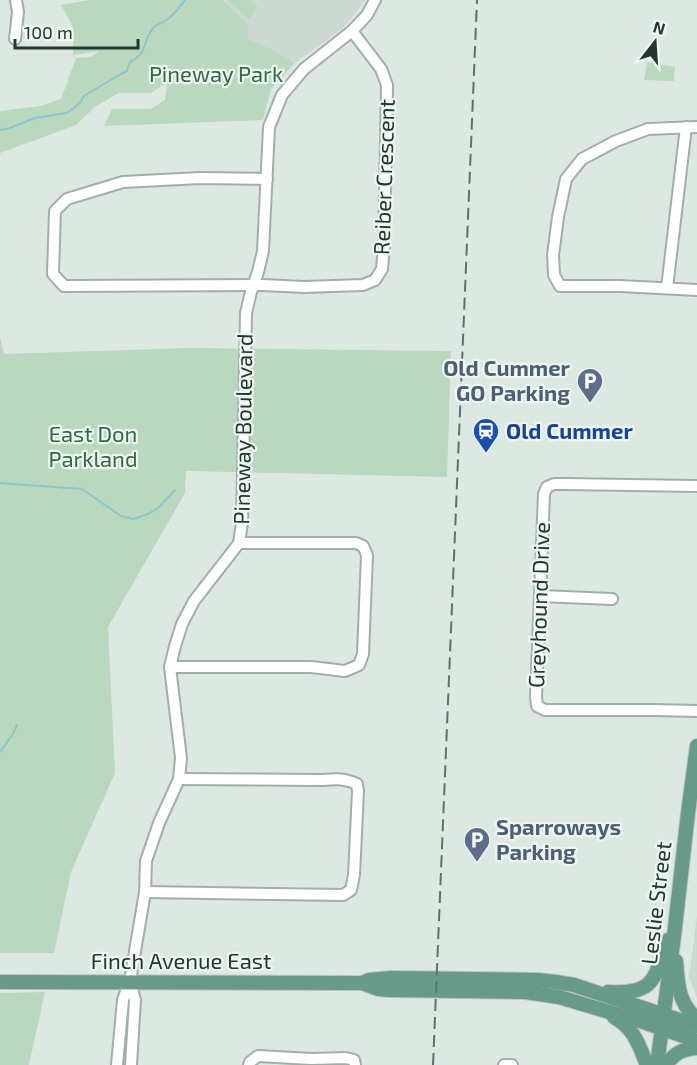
<svg xmlns="http://www.w3.org/2000/svg" width="697" height="1065" viewBox="0 0 697 1065" font-family="'Exo 2',sans-serif">
	<rect width="100%" height="100%" fill="#dee8e3"/>
	<g fill="#cdd8d2">
		<polygon points="225,0 366,0 343,28 295,63 272,49 247,40"/>
		<polygon points="697,915 697,998 689,977"/>
	</g>
	<g fill="#b9d8be">
		<polygon points="89,0 225,0 224,1 248,24 248,40 272,49 295,63 271,89 263,120 104,126 112,109 151,109 165,100 167,82 151,93 119,93 96,106 76,125 0,153 0,111 40,106 61,99 76,58 91,57 99,51 73,55 73,27 61,5"/>
		<polygon points="228,0 250,0 258,7 249,19"/>
		<polygon points="647,62 675,67 674,81 644,80"/>
		<polygon points="0,338 4,354 190,348 451,351 447,477 186,471 185,493 108,627 115,773 71,872 54,953 0,953"/>
		<polygon points="45,992 29,1065 0,1065 0,993"/>
	</g>
	<g fill="none" stroke-linecap="round" stroke-linejoin="round">
		<g stroke="#8ac6ca" stroke-width="2">
			<path d="M0,130L7,129L35,118L67,113L80,103L84,96L119,75L127,71L130,62C149,52 141,44 153,28C157,24 160,24 165,21C173,16 180,7 185,0"/>
			<polyline points="0,483 82,489 121,516 133,519 148,514 158,508 175,490"/>
			<polyline points="0,752 13,734 17,725"/>
		</g>
		<g stroke="#a2afa9" stroke-width="14">
			<g id="minor">
				<polyline points="15,39 18,12 16,0"/>
				<polyline points="697,127 648,129 616,141 582,159 566,179 558,217 553,255 554,275 560,286 620,286 697,290"/>
				<polyline points="267,179 200,178 123,182 67,199 55,211 53,274 64,286 263,285 304,287 363,285 375,280 382,269 384,247 387,85 381,69 352,31"/>
				<polyline points="667,288 686,127"/>
				<polyline points="697,486 565,484 554,484 547,487 544,494 536,697 537,706 545,710 654,710 697,711"/>
				<polyline points="540,596 612,599"/>
				<polyline points="170,667 311,667 345,671 359,665 363,654 367,555 363,546 356,543 239,543"/>
				<path d="M145,892L343,895L351,890L354,875L358,791L357,784C345,778 335,779 322,780L179,779"/>
				<polyline points="130,981 135,1000 131,1065"/>
				<polyline points="117,1065 123,1000 130,981 145,892 146,861 159,823 179,779 181,758 170,667 175,646 182,624 194,601 239,543 242,523 246,313 251,292 258,272 263,251 269,127 282,95 304,69 352,31 367,15 375,0"/>
				<polyline points="249,1065 250,1062 258,1056 311,1059 346,1058 354,1060 355,1065"/>
				<polyline points="504,1065 512,1065"/>
			</g>
		</g>
		<g stroke="#bcc3c1" stroke-width="16">
			<g id="major">
				<path d="M676,961C678,984 678,1003 697,1019"/>
				<polyline points="0,982 362,983 369,980 391,978 538,980 556,982 574,985 697,1026"/>
				<polyline points="362,983 378,989 388,990 525,992 559,997 643,1022 697,1041"/>
				<path d="M608,992C656,995 654,978 668,940"/>
				<path d="M614,1017C634,1028 639,1045 647,1065"/>
				<polyline points="657,1065 674,936 688,813 697,746"/>
				<path d="M666,1065C674,1053 683,1049 697,1048"/>
			</g>
		</g>
		<use href="#minor" stroke="#fff" stroke-width="10"/>
		<use href="#major" stroke="#679a88" stroke-width="14"/>
		<polyline stroke="#5b736a" stroke-width="2" stroke-dasharray="12 6" stroke-linecap="butt" points="433,1065 477,0"/>
	</g>
	<defs>
		<g id="parking-pin" transform="scale(1.35)"><path d="M0 17L-7.5 6A9.5 9.5 0 1 1 7.5 6Z" fill="#5c6f8a" stroke="#eef6f1"/><path d="M-3.5-5.5H1a3.5 3.5 0 0 1 0 7H-1V5.5H-3.5ZM-1-3.4V-.6H.8a1.4 1.4 0 0 0 0-2.8Z" fill="#fff"/></g>
		<g id="station-pin" transform="scale(1.35)"><path d="M0 17L-7.5 6A9.5 9.5 0 1 1 7.5 6Z" fill="#1a4fb4" stroke="#eef6f1"/><path d="M-3-6H3Q5-6 5-4V2Q5 4 3 4L4.5 6H3L1.5 4h-3L-3 6H-4.5L-3 4Q-5 4-5 2V-4Q-5-6-3-6ZM-3.5-4v3h7v-3ZM-3.5 1v1.5H-2V1ZM2 1v1.5H3.5V1Z" fill="#fff"/></g>
	</defs>
	<g fill-rule="evenodd">
		<use href="#parking-pin" x="590" y="381"/>
		<use href="#station-pin" x="486" y="431"/>
		<use href="#parking-pin" x="477" y="840"/>
	</g>
	<g text-anchor="middle" stroke-width="4.5" stroke-linejoin="round" paint-order="stroke">
		<g font-size="22" fill="#2f6a40" stroke="#eef6f1">
			<text x="216" y="82">Pineway Park</text>
			<text x="93" y="442">East Don<tspan x="93" dy="25">Parkland</tspan></text>
		</g>
		<g font-size="22" fill="#21372f" stroke="#eef6f1">
			<text transform="translate(384 177) rotate(-88)" y="8">Reiber Crescent</text>
			<text transform="translate(243 429) rotate(-89)" y="8">Pineway Boulevard</text>
			<text transform="translate(539 605) rotate(-88)" y="8">Greyhound Drive</text>
			<text transform="translate(656 903) rotate(-83)" y="8">Leslie Street</text>
			<text x="181" y="969">Finch Avenue East</text>
		</g>
		<g font-size="22" font-weight="bold" fill="#4e5e75" stroke="#eef6f1" text-anchor="end">
			<text x="570" y="376">Old Cummer<tspan x="570" dy="25">GO Parking</tspan></text>
			<text x="496" y="835" text-anchor="start">Sparroways<tspan x="496" dy="25">Parking</tspan></text>
		</g>
		<g font-size="22" font-weight="bold" fill="#164399" stroke="#eef6f1" text-anchor="start">
			<text x="506" y="439">Old Cummer</text>
		</g>
	</g>
	<g transform="translate(655 42) rotate(17)" stroke="#eef6f1" stroke-width="4.5" paint-order="stroke">
	<path d="M0-4.5L10 22L0 15L-10 22Z" fill="#21372f"/>
	<text y="-9" font-size="16" font-weight="bold" text-anchor="middle" fill="#21372f">N</text>
	</g>
	<path d="M15 39v9h123v-9" fill="none" stroke="#21372f" stroke-width="3"/>
	<text x="24" y="39" font-size="18" fill="#21372f" stroke="#eef6f1" stroke-width="4.5" paint-order="stroke">100 m</text>
</svg>
